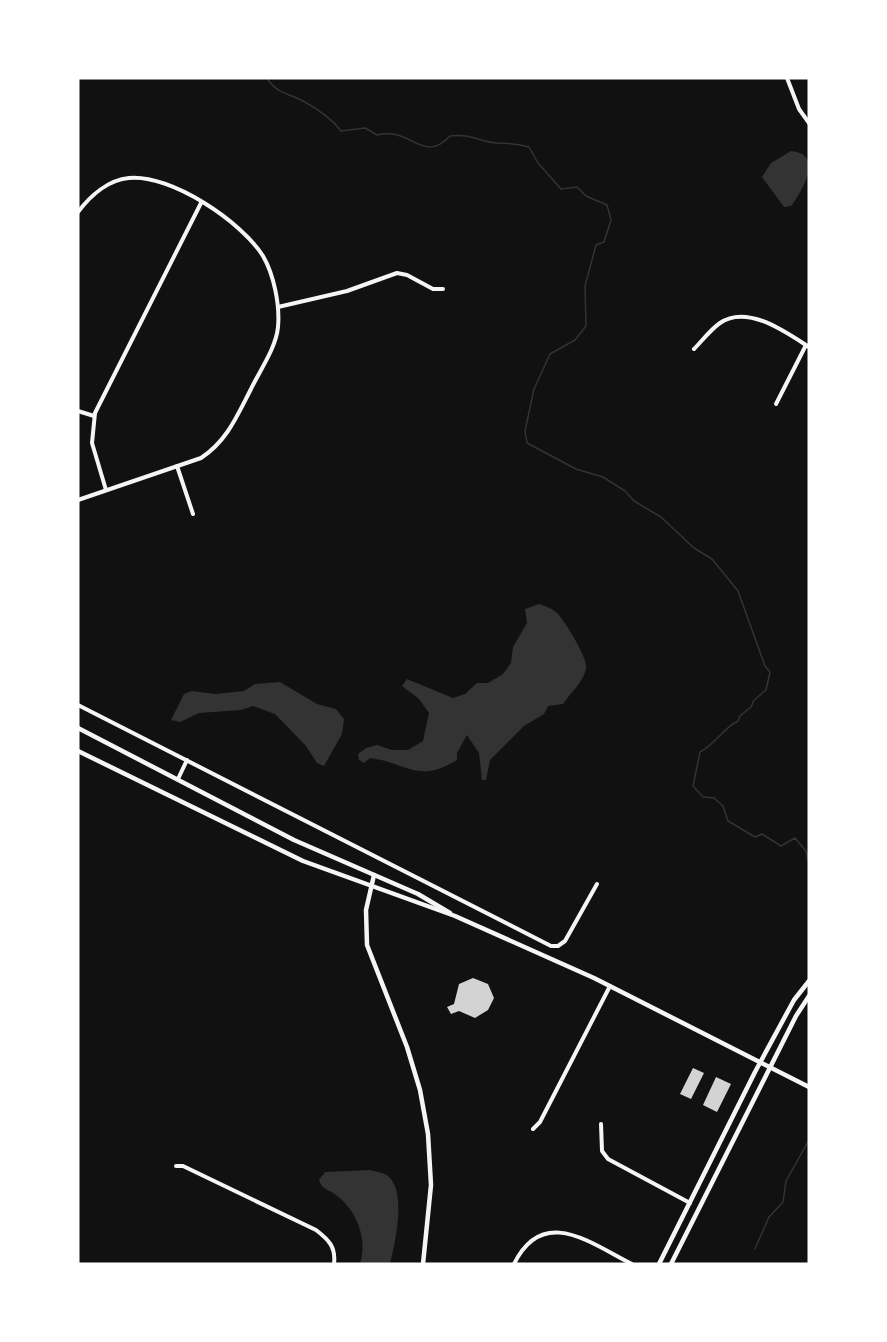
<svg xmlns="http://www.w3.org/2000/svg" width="887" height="1342" viewBox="0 0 887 1342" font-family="Raleway,sans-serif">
	<rect width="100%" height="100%" fill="#111"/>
	<g fill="#333">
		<path d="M791,151C824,154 803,190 791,206L784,207L762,177L771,163Z"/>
		<path d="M539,604C545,606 551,608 556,612C564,619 589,660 586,669C582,684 571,692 563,704L548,706L544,714L524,726L490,760L486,780H482L479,753L467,735L457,753V760C418,784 408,763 370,758L364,763L359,760L358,754L366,748L377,745L392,750H408L423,741L429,713L419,699L402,686L407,679L453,698L465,694L477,683H488L503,674L511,663L513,647L527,623L525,609Z"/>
		<polygon points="280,682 317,704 336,709 344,719 342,734 324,766 317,763 306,746 275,714 253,706 241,710 199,713 180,722 171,720 184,694 192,691 215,694 244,691 255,684"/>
		<path d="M370,1170C376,1172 383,1172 388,1176C407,1192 395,1243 390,1264H360C368,1240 357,1210 336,1195C330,1190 321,1189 319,1180L325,1172Z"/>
	</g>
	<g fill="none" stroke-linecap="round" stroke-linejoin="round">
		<g stroke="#333" stroke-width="1.5">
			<path d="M267,78C277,94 288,93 303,101C316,108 332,119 341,131L365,128L377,135C411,126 423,165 450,136C470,133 480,142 497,143C508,143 518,144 529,147L538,163L561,189L577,187L586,196L607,205L611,220L604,242L596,245L585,286L586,326L575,340L550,354L534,389L525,431L527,443L576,469L603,477L625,491L634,501L661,517L694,548L712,559L738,591L765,666L770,672L766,690L754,700L751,707L740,716L738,721C723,728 716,744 700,752L693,786L703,797L714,798L723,806L728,821L755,837L762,834L781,846L795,838L806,851L809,864"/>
			<polyline points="755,1249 769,1217 783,1202 786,1181 809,1140"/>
		</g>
	</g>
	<g fill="#d3d3d3">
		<polygon points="473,978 488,984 494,998 488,1010 475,1018 459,1011 451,1014 447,1007 454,1004 459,984"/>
		<polygon points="693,1068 704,1073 691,1099 680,1094"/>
		<polygon points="716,1077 731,1084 717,1112 703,1105"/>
	</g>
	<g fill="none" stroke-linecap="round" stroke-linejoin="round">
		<g stroke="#f5f5f5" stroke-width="4">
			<polyline points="787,78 799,109 809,123"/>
			<path d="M78,212C90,196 108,180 129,178C171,174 242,222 263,256C274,275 280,305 278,327C276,348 260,370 251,389C237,416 227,441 201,458L78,500"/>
			<polyline points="278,307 347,291 397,273 407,275 433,289 443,289"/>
			<path d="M694,349C702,341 710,330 720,323C747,304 786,332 809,347"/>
			<polyline points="776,404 806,345"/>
			<polyline points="78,411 94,416"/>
			<polyline points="177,466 193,514"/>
			<polyline points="106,490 92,443 95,413 201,203"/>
			<polyline points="78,705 551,946 558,946 565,941 597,884"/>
			<polyline points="178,779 187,760"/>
			<polyline points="601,1124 602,1151 608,1159 690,1203"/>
			<polyline points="533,1129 540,1122 610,986"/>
			<path d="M176,1166H183L316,1230C329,1240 336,1247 334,1264"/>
			<path d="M514,1264C543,1205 590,1243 632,1264"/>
		</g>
		<polyline stroke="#f5f5f5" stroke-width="4.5" points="374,875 366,910 367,945 407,1047 420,1090 428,1134 431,1185 423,1264"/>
		<g stroke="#f5f5f5" stroke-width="4.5">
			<polyline points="78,728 294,840 418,894 450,913"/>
			<polyline points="78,751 303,861 455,916 594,978 809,1087"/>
			<polyline points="659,1264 755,1072 794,1000 809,981"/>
			<polyline points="671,1264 796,1016 809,996"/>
		</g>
	</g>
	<rect width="887" height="1342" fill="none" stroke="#ffffff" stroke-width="159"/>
</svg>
